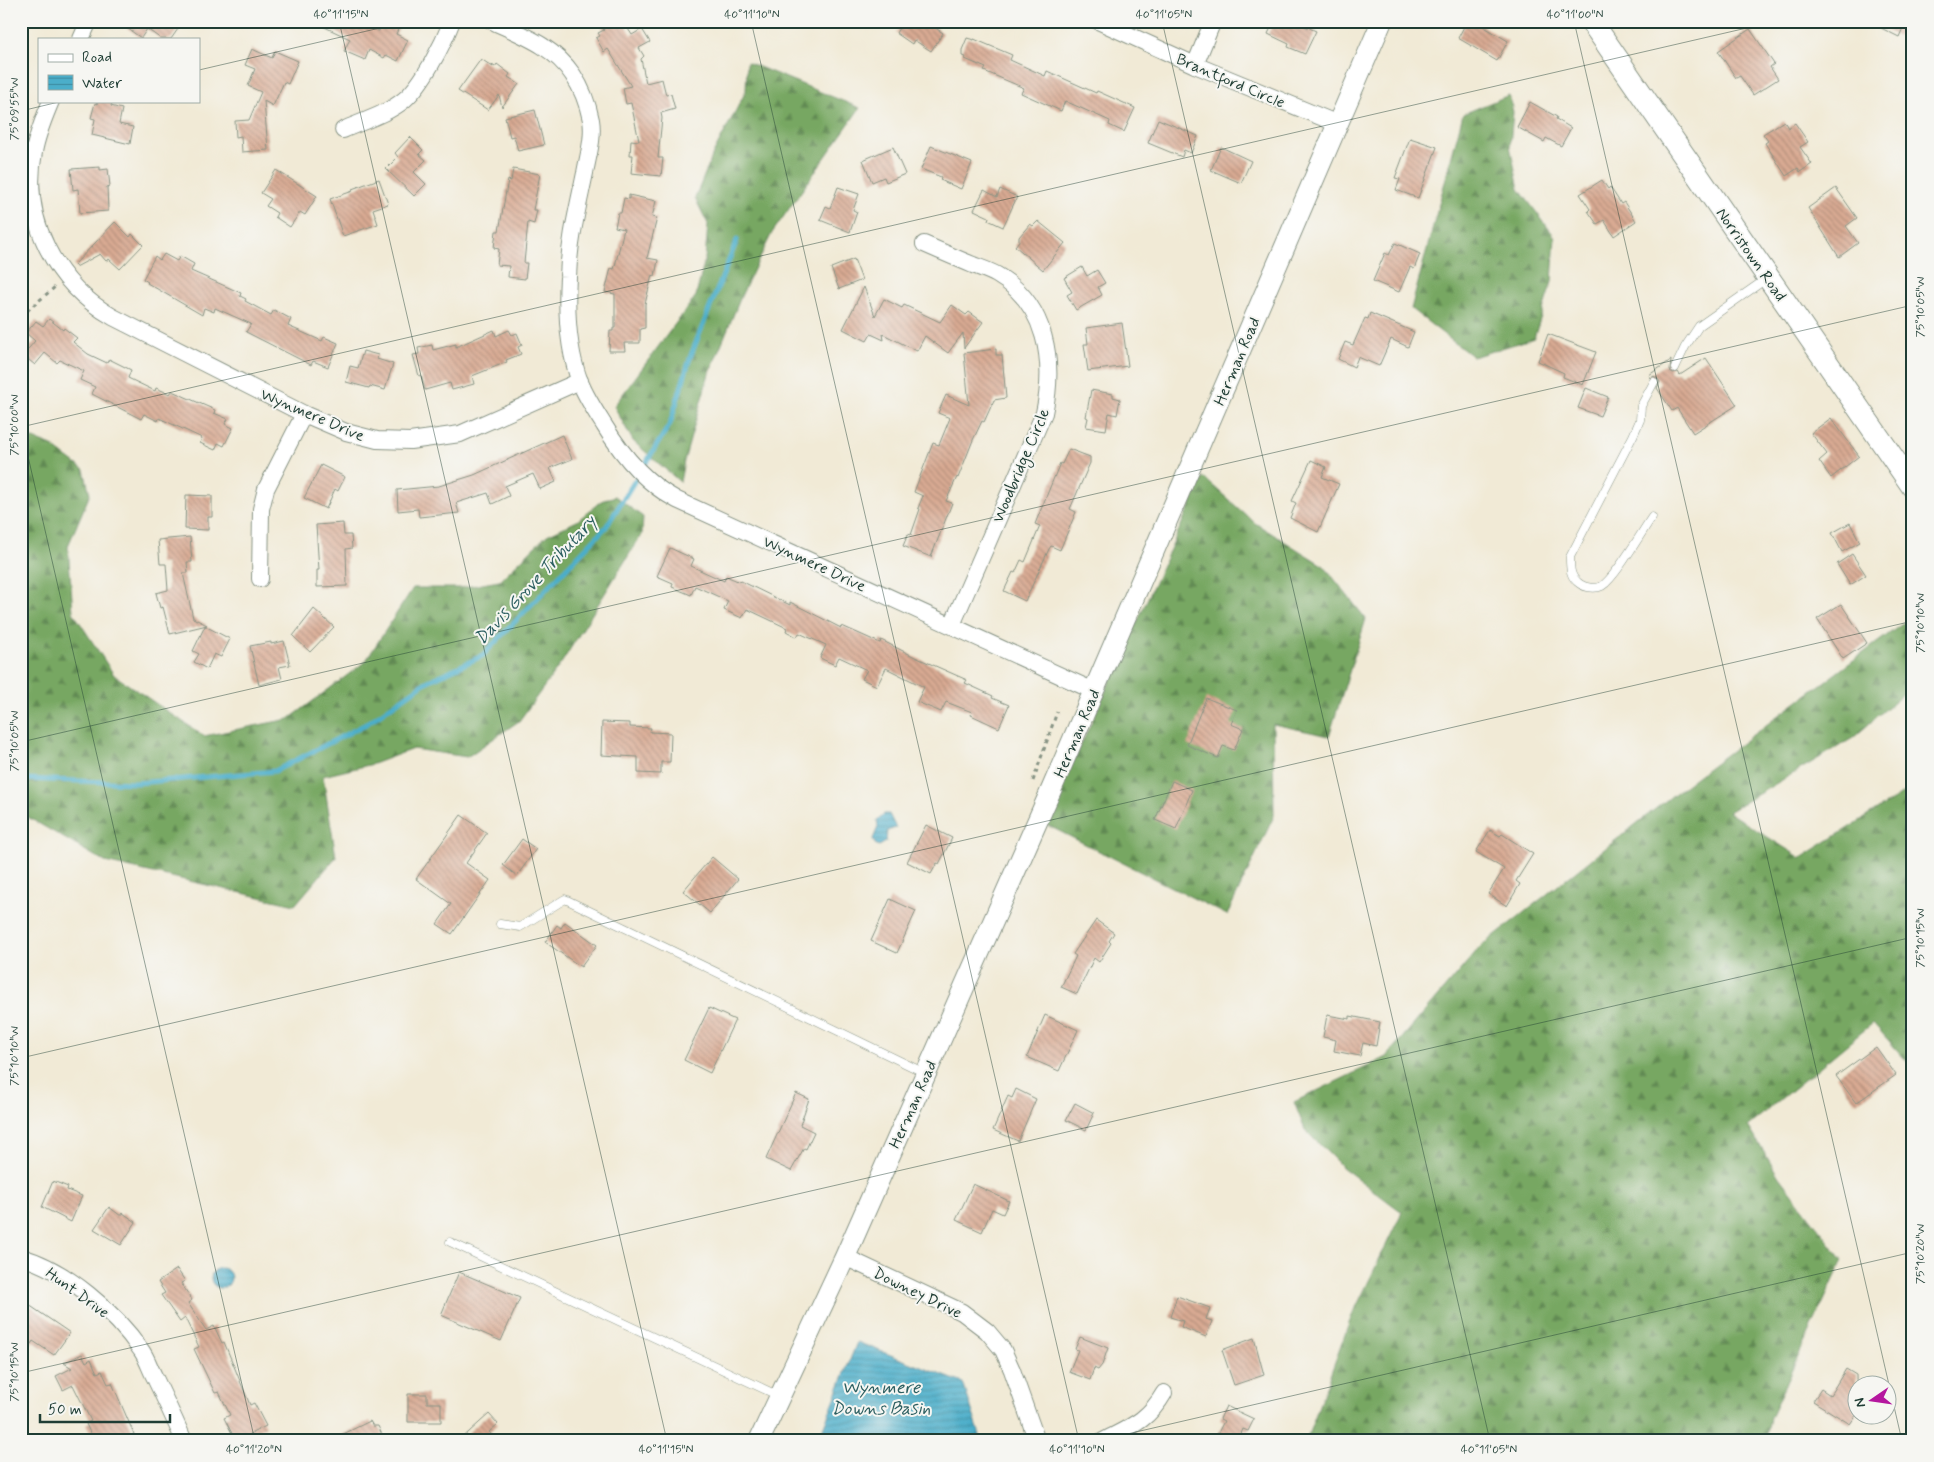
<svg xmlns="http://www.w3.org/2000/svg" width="1934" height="1462" viewBox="0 0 1934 1462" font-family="Mynerve,sans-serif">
	<defs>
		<pattern id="forest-firs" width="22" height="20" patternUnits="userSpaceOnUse" patternTransform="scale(1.25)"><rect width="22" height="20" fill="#77a762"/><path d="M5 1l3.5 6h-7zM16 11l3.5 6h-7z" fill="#618952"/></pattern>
		<pattern id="water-rules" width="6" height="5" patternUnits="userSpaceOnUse" patternTransform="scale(1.25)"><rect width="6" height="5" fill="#4baeca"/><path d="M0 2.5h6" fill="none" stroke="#3e8fa5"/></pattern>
		<pattern id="building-back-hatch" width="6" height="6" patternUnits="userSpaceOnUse" patternTransform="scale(1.25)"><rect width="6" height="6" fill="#d9aa93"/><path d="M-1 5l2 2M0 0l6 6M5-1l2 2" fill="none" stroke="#af8c79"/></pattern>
	</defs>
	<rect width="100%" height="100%" fill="#f6f6f2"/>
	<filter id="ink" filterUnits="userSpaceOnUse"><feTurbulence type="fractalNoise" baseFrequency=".02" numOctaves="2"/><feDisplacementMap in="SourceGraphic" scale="10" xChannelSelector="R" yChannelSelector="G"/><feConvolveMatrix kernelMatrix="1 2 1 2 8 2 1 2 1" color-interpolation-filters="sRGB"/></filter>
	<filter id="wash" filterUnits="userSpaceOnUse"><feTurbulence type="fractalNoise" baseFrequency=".0096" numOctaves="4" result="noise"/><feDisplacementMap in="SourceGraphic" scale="20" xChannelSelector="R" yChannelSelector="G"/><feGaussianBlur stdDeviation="1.12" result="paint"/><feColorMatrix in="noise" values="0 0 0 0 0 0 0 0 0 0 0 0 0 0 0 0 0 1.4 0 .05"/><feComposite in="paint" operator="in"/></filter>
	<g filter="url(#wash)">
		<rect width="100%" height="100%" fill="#f1ead6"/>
		<g fill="url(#forest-firs)" stroke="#4b724b">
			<polygon points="747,62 860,108 772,233 742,294 708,377 684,461 680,482 633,441 614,406 696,296 705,259 708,224 695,198 713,154 746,91"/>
			<polygon points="1509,95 1513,112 1510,146 1519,189 1555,237 1552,282 1534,338 1473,357 1411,309 1463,114"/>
			<polygon points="21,434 52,446 84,470 90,494 68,546 73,612 114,675 204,736 289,719 365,662 413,588 460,588 499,581 547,535 577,521 601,501 615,496 643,517 642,534 562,662 519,721 467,757 413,749 373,764 323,776 336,857 295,905 105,862 26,816 21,826"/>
			<polygon points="1203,477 1255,523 1324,566 1366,619 1329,736 1273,724 1274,816 1227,915 1045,824"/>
			<polygon points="1913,616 1913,685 1853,738 1728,812 1801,858 1913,787 1913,826 1902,834 1913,847 1913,1068 1873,1023 1748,1126 1779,1177 1843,1260 1770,1417 1766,1441 1306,1441 1351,1318 1402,1212 1342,1167 1305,1130 1294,1102 1385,1058 1480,947 1692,780"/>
		</g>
		<g fill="url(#water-rules)" stroke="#35767f">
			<polygon points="884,814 889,814 896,828 887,831 886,842 879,846 875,844 873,839 878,827 877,820"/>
			<circle cx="221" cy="1278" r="10"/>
			<polygon points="857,1342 963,1383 982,1441 818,1441"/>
		</g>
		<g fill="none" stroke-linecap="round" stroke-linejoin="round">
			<polyline stroke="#4baeca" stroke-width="5" points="21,779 136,783 275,771 366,724 426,682 482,656 606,527 670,424 691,355 737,240"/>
		</g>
		<g id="blocks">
			<g fill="url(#building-back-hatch)">
				<polygon points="117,21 167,21 178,29 171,39 161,39 147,29 141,38"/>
				<polygon points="312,21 359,21 379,31 383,21 392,21 400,25 396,34 408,40 398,61 386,55 384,58 369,50 365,60 344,51 350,39"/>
				<polygon points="599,21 623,21 632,35 642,29 650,42 639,48 644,56 641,59 646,83 662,79 666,95 671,94 675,109 661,113 662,118 658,158 663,158 661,176 631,173 633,155 630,155 631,140 639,141 631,103 626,104 623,88 631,86 608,49 604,52 596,38 600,36 598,33 604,30"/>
				<polygon points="903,21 925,21 943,33 931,51 914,40 912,44 896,33"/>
				<polygon points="1274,21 1294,21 1316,31 1305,54 1288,47 1289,44 1268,34"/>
				<polygon points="1467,21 1474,21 1508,41 1497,61 1458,38"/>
				<polygon points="1867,21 1906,21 1899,37"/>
				<polygon points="1750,29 1774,64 1770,67 1778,79 1753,95 1740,76 1736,78 1718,51"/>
				<polygon points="967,38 974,40 974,39 1012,55 1010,60 1045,76 1047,71 1096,93 1097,91 1135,108 1124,132 1109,125 1110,121 1065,101 1061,111 1021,93 1024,88 984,71 986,68 965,59 966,57 962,56 962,50"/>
				<polygon points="252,49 272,58 275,51 298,61 288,84 284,82 273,106 264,101 268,150 242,152 241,136 236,137 235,121 249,120 261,92 248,86 255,69 245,65"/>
				<polygon points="481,59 493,67 492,65 495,67 497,64 510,74 508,77 519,84 502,107 499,95 488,110 458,91"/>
				<polygon points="98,101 112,101 111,106 122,109 119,124 133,127 130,144 92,135 95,119 91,118 95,103 97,104"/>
				<polygon points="1530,102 1557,117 1556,119 1571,128 1561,146 1546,138 1544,142 1517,127"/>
				<polygon points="535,110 544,145 518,151 514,136 510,137 505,117"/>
				<polygon points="1158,119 1198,136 1191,153 1184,150 1182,157 1148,143"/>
				<polygon points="1784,121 1788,128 1795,123 1808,142 1800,147 1812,164 1800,172 1798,168 1786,176 1765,143 1768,141 1763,134"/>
				<polygon points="410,137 423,150 419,154 426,160 414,172 426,184 414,196 386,169 398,157 395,153"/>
				<polygon points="1410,138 1437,147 1418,198 1396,190 1400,179 1395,178"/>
				<polygon points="931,146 972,163 961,189 940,180 941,177 921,169"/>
				<polygon points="893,147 905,174 886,182 884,177 872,182 863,160"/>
				<polygon points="1221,147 1251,161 1241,183 1211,170"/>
				<polygon points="100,167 100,170 108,169 110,186 107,187 108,211 80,213 78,189 73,190 71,169"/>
				<polygon points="513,169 540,174 533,210 537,210 534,224 528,222 524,263 527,263 525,279 508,277 509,266 497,265 499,249 494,248 496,231 499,231 508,180 511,181"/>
				<polygon points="276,170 317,196 305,215 300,212 290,227 275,217 277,213 266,206 271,199 261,193"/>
				<polygon points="379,179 388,204 373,209 378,224 343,236 330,199 353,191 352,189"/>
				<polygon points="1602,180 1608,189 1610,187 1621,204 1624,202 1636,221 1614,236 1604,220 1597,224 1588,211 1590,209 1580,194"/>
				<polygon points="838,187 859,194 853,210 857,212 850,232 820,220 826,206 830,208"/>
				<polygon points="1836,188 1857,218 1846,226 1858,243 1839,257 1808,208"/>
				<polygon points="1000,189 1017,197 1003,227 988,220 989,217 974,210 984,190 997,197"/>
				<polygon points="629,195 656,201 652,217 657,218 647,258 658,260 655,276 652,275 645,304 645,328 640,329 640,343 624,343 625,351 609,351 610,331 613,331 613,328 615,328 615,294 605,292 611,268 614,269 615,266 624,229 615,227 618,213 621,213 624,198 629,199"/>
				<polygon points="1038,221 1065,243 1043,270 1015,246 1019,241 1019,237 1030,224 1033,226"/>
				<polygon points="115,222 130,237 132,234 143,245 120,269 109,259 106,261 100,254 76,267 74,265"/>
				<polygon points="1395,243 1420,254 1414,269 1410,267 1399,292 1373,281 1385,253 1389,255"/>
				<polygon points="164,254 177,261 180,256 194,264 191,271 241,293 240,296 246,299 245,301 271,315 274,310 291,319 288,326 322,341 324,337 338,343 328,367 313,361 311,365 246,332 251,324 215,308 214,312 204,308 202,315 147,283 148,282 143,279 155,256 160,260"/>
				<polygon points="854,259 862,280 839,289 831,268"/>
				<polygon points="1082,267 1087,276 1097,270 1105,283 1098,287 1102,295 1076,310 1067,295 1072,292 1064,278"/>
				<polygon points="864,287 875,316 884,299 902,308 904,305 940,322 952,305 966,315 969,312 983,322 964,348 963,333 948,353 925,336 917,351 883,334 884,340 871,334 867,341 843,329"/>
				<polygon points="1370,313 1414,332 1408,347 1391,339 1379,366 1358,357 1354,367 1338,359 1345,342 1353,345 1365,318 1368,319"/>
				<polygon points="49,319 63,330 64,328 77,338 73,342 88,354 107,363 109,359 131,370 128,378 155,391 156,388 170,394 172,391 215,410 214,413 228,419 225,424 233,428 224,446 218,443 215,450 200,443 202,438 159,418 158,421 144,414 141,419 92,394 95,387 80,380 84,371 60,360 57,363 45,353 35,365 23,355 35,341 26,333 36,321 43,326"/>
				<polygon points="1122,323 1128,366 1088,371 1084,344 1088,344 1086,328"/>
				<polygon points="494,330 496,336 509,330 512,335 517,333 522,345 518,347 521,354 506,360 507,362 472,376 474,384 452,390 450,383 425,390 421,375 419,376 413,355 419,354 418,348 432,345 433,350 456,344 456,347"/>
				<polygon points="1548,334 1596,352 1583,385 1563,377 1564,373 1538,361"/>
				<polygon points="996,349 996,355 1002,355 1006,398 994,400 984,422 982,421 973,440 958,478 957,477 946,501 952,503 931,557 903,546 908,534 911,535 920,509 918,508 923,496 914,492 933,443 939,445 950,418 938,413 946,395 969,405 964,353"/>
				<polygon points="363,351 378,355 377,359 393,364 385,390 370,386 369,388 346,382 350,366 358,368"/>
				<polygon points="1706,358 1737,405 1693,433 1677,408 1672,411 1657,388 1660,382 1658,379 1654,376 1651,378 1649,375 1671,360 1670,371 1673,373 1678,372 1680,375"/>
				<polygon points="1586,388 1608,397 1600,416 1578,408"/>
				<polygon points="1091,390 1113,394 1113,397 1120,399 1117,415 1109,413 1106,430 1086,427 1088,418 1086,417"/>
				<polygon points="1831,418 1859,456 1831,478 1819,461 1827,454 1811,433"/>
				<polygon points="562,435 572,459 550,468 556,482 540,489 533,474 505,486 509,496 492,504 488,493 456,503 459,513 419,517 418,509 398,511 397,490 439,486 474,475"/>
				<polygon points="1069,449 1090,457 1090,463 1070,509 1076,512 1060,550 1051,546 1049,549 1025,601 1004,591 1013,572 1015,573 1021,560 1025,562 1040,526 1035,524 1060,463 1062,464"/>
				<polygon points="1311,460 1326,467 1322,477 1339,484 1318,532 1290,518 1296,503 1292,501"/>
				<polygon points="321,465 345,477 338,491 335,489 326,509 304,498"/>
				<polygon points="186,495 212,496 212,517 208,517 208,530 185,529"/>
				<polygon points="343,523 344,535 351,535 352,548 346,549 347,586 317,587 317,570 319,570 316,525"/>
				<polygon points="1850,523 1860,542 1842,552 1832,533"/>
				<polygon points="190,537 192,562 187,562 188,573 183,573 193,618 207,625 170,634 163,607 160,608 156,593 168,590 166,564 160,564 158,540"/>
				<polygon points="670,548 694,559 691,566 724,581 726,576 740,582 741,581 790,605 790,602 841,628 842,626 880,643 881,640 915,657 967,680 965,683 993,696 992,698 1009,705 999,728 971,715 972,712 946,702 941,712 917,702 924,687 886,668 877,686 862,679 867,670 839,657 835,665 820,658 826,645 799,633 797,637 786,631 787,628 747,609 742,618 724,610 728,601 695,586 691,595 672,587 673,583 657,576"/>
				<polygon points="1852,554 1866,575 1850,585 1837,564"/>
				<polygon points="1841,604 1867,643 1843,659 1817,619"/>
				<polygon points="314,609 334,627 310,652 293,636"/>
				<polygon points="205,626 230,639 221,657 214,654 207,669 194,662 199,654 193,651"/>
				<polygon points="284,641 290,665 279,667 282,679 259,685 250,646 271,642 271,644"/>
				<polygon points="1206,698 1237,710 1231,724 1243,729 1234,750 1223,746 1218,758 1187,745"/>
				<polygon points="602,722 630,723 630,727 651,728 650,732 671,733 670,762 661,762 661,774 638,773 638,757 601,755"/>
				<polygon points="1172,781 1192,790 1176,829 1155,820"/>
				<polygon points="461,815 487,833 466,863 490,880 452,934 437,924 451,904 416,879"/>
				<polygon points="926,825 952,838 939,864 937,863 931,874 907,862"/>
				<polygon points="1490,830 1500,836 1502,834 1533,854 1516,881 1520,884 1507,906 1488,894 1504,869 1476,852"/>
				<polygon points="522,839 536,849 517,876 503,865"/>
				<polygon points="712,857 738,879 710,913 683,891"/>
				<polygon points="890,899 916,911 897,953 871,941"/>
				<polygon points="1096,920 1114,933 1109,941 1111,943 1099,962 1094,958 1077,994 1061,987 1076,956 1073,954"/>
				<polygon points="565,922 597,945 581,967 545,942 557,925 561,928"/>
				<polygon points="709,1008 735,1020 710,1073 684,1060"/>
				<polygon points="1045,1015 1078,1030 1059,1071 1027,1057"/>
				<polygon points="1327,1015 1350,1019 1350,1016 1380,1022 1376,1046 1363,1043 1360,1056 1334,1051 1336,1040 1323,1037"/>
				<polygon points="1876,1047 1896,1075 1856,1103 1836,1076"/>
				<polygon points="1016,1089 1036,1099 1018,1141 993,1130 1008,1096 1012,1098"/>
				<polygon points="796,1093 809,1099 800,1125 814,1132 806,1149 804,1148 791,1171 766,1159"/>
				<polygon points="1075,1103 1094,1113 1086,1130 1066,1120"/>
				<polygon points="53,1181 68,1187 67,1190 82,1196 71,1222 42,1207"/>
				<polygon points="973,1184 1009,1201 1003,1214 992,1209 982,1232 956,1220"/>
				<polygon points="109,1207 121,1216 123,1213 136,1222 121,1245 94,1229"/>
				<polygon points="177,1269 185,1281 181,1283 192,1300 188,1303 206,1330 214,1326 222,1343 224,1342 250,1405 254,1403 266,1426 250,1434 253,1441 236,1441 224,1418 230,1415 219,1392 215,1393 194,1349 199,1347 185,1318 180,1322 161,1295 165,1293 158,1282"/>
				<polygon points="459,1272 520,1298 501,1341 441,1315"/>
				<polygon points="1177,1296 1210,1308 1206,1319 1212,1321 1206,1337 1181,1327 1183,1321 1170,1317"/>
				<polygon points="29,1305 70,1333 54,1355 33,1341 31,1344 21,1337 21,1316"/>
				<polygon points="1080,1337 1108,1348 1102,1365 1098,1370 1094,1368 1090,1380 1069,1372 1078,1350 1075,1349"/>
				<polygon points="1254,1338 1264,1375 1234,1385 1222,1350"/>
				<polygon points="82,1354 86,1362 91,1359 97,1373 102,1371 108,1384 112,1383 134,1434 129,1437 130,1441 94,1441 86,1424 91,1421 73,1385 63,1390 56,1376 72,1368 64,1363"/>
				<polygon points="1846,1369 1856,1375 1857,1414 1850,1424 1813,1401 1821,1389 1830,1395"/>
				<polygon points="408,1394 427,1394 427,1403 441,1403 441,1422 408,1422"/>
				<polygon points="1226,1406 1254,1419 1248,1431 1243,1429 1238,1441 1214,1441 1224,1421 1220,1419"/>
				<polygon points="489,1414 498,1424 489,1432 498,1441 459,1441"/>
				<polygon points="370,1421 373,1426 378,1426 385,1441 329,1441"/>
			</g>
		</g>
	</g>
	<g filter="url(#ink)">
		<use href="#blocks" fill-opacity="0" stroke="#889485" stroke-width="1"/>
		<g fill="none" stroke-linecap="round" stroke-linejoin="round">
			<g stroke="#889485" stroke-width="9">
				<g id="service">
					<polyline points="1675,368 1685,347 1699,326 1766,279"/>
					<path d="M1652,517C1641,533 1616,577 1602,586C1596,589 1586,588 1580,584C1570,577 1570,570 1570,557L1633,436L1640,420L1641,406L1654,382"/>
					<polyline points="500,924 520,927 565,899 925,1073"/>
					<polyline points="450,1242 779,1396"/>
				</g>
			</g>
			<g stroke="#889485" stroke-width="18">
				<g id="minor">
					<path d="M492,21C522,35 554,46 573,75C581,87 588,105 591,120C594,137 588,156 585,173C578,207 569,242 568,277C566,311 568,350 580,382C586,397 595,411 604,425C622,455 645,483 677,500L1094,691"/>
					<polyline points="1098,21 1195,65 1338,124"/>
					<polyline points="81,39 89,21"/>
					<polyline points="1195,65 1213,21"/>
					<path d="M51,101C44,118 37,134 34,152C21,219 55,284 113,317L304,414L346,432L377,440L410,441L460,434L580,381"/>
					<path d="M343,130C363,121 387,114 404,100C423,84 443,44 452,21"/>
					<path d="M924,244C940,251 956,258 973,265C981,268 990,271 997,275C1047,304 1055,362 1044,413L952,625"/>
					<polyline points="260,579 261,509 266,489 304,414"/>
					<path d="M21,1257C65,1269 116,1313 141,1350C147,1358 150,1369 155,1378C165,1399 175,1420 184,1441"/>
					<polyline points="845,1257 962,1312 987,1331 1003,1350 1012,1370 1037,1441"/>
					<path d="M1103,1441C1130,1427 1148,1421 1164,1393"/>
				</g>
			</g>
			<g stroke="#889485" stroke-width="22">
				<polyline id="tertiary" points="759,1441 845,1257 1052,788 1382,21"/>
			</g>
			<g stroke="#889485" stroke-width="24">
				<polyline id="secondary" points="1591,21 1913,487"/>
			</g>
			<g stroke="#889485" stroke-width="3" stroke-dasharray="4 4" stroke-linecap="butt">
				<polyline points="21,316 55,287"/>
				<polyline points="1033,781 1057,712"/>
			</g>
			<use href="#service" stroke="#fff" stroke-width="8"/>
			<use href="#minor" stroke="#fff" stroke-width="16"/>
			<use href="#tertiary" stroke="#fff" stroke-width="20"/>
			<use href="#secondary" stroke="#fff" stroke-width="22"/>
		</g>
	</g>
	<path fill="none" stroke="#1f3d34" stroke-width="1" stroke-opacity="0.45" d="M339,21L667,1441M751,21L1079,1441M1162,21L1490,1441M1574,21L1902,1441M199,70L410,21M21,111L63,101M21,426L255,1441M21,427L1777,21M21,742L1913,305M21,1058L1913,621M21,1373L1913,937M1097,1441L1913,1252"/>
	<g text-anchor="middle" stroke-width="4" stroke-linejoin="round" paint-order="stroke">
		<g font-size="16" fill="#1f3d34" stroke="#f6f6f2">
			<text transform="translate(1231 80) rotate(23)" y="6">Brantford Circle</text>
			<text transform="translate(1752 254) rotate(55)" y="6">Norristown Road</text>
			<text transform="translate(1236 361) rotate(-67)" y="6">Herman Road</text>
			<text transform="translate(313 414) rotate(23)" y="6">Wynmere Drive</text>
			<text transform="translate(1020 465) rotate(-67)" y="6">Woodbridge Circle</text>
			<text transform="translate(815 563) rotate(25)" y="6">Wynmere Drive</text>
			<text transform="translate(1076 733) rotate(-67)" y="6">Herman Road</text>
			<text transform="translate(912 1104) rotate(-66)" y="6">Herman Road</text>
			<text transform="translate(78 1292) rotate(36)" y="6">Hunt Drive</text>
			<text transform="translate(918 1292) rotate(26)" y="6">Downey Drive</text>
		</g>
		<g font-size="18" font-style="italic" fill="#2c5f61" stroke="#f6f6f2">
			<text transform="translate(535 580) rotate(-47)" y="6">Davis Grove Tributary</text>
			<text x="881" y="1393">Wynmere<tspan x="881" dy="21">Downs Basin</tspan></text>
		</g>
	</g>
	<rect width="1934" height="1462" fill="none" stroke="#f6f6f2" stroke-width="55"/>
	<rect x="38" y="38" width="162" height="65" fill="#f6f6f2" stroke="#a0aca6"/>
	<rect x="48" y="54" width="25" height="8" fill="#ffffff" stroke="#a0aca6"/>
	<text x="82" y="62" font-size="15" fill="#1f3d34">Road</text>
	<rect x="48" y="75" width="25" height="15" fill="url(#water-rules)" stroke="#a0aca6"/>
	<text x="82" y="88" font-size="15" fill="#1f3d34">Water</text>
	<g transform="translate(1872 1400) rotate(257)"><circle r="24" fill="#f6f6f2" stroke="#a0aca6"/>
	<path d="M0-4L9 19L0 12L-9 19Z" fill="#b5179e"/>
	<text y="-8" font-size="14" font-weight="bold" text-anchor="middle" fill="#1f3d34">N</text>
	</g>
	<path d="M40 1414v8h130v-8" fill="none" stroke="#1f3d34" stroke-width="2.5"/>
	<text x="48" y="1414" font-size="15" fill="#1f3d34" stroke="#f6f6f2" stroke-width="4" paint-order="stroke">50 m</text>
	<rect x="28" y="28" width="1878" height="1406" fill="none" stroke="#1f3d34" stroke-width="2"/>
	<g font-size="12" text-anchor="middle" fill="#1f3d34">
		<text x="341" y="18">40°11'15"N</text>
		<text x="752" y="18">40°11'10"N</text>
		<text x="1164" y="18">40°11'05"N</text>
		<text x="1575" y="18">40°11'00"N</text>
		<text transform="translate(14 109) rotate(-90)" y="4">75°09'55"W</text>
		<text transform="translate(1920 307) rotate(-90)" y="4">75°10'05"W</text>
		<text transform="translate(14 425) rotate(-90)" y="4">75°10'00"W</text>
		<text transform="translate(1920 623) rotate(-90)" y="4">75°10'10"W</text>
		<text transform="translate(14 741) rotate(-90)" y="4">75°10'05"W</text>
		<text transform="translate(1920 938) rotate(-90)" y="4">75°10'15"W</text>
		<text transform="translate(14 1056) rotate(-90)" y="4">75°10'10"W</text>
		<text transform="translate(1920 1254) rotate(-90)" y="4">75°10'20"W</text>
		<text transform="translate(14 1372) rotate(-90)" y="4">75°10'15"W</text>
		<text x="254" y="1453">40°11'20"N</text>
		<text x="666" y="1453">40°11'15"N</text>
		<text x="1077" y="1453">40°11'10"N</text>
		<text x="1489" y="1453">40°11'05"N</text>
	</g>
</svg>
